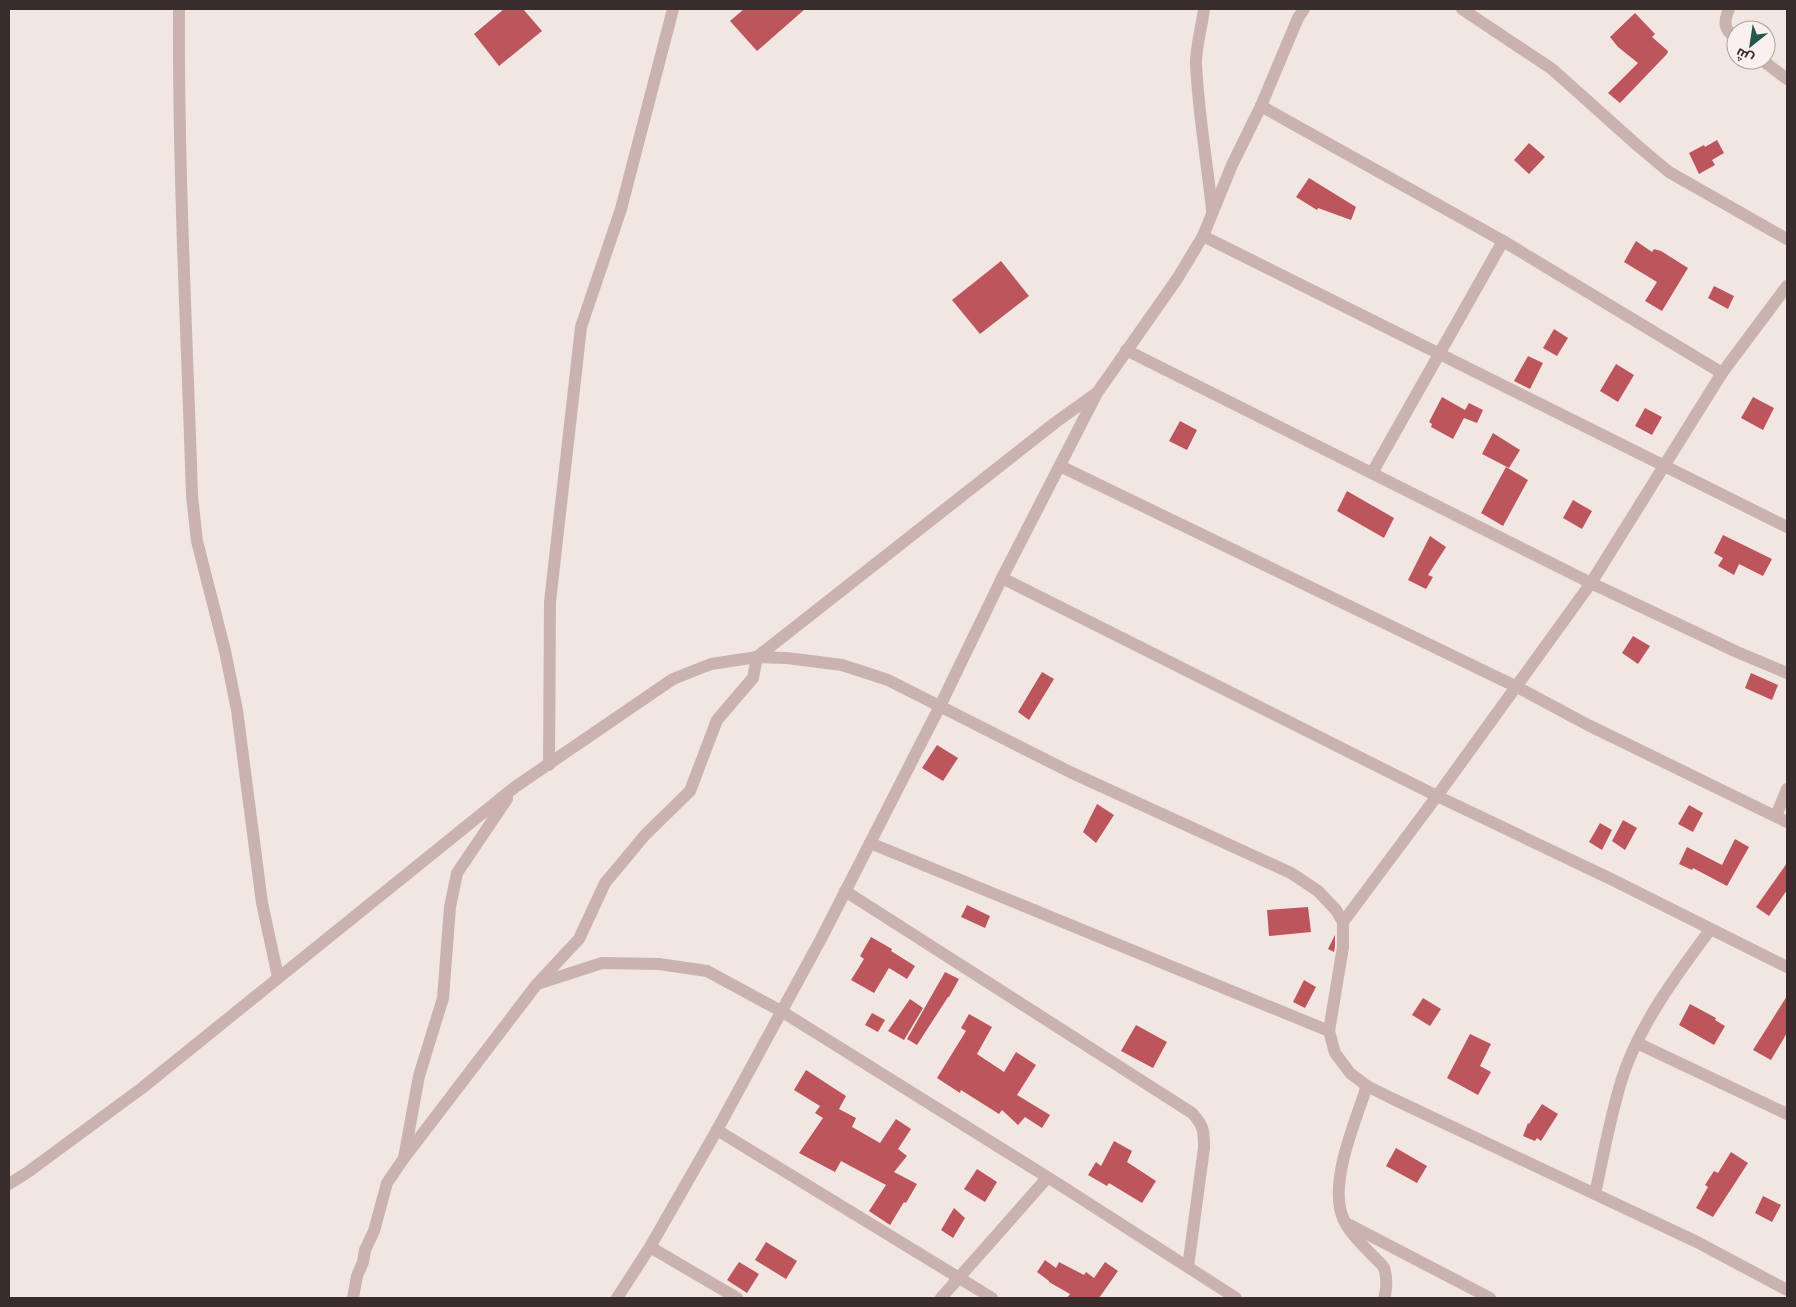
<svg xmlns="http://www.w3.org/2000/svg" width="1796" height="1307" viewBox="0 0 1796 1307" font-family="'Golos Text',Cairo,sans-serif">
	<rect width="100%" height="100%" fill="#f2e6e2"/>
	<g fill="#bd555c">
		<polygon points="504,9 523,9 542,31 499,66 474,34"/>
		<polygon points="744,9 805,9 757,51 730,21"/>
		<polygon points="1635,13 1655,34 1652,37 1668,51 1667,54 1620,103 1608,93 1638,63 1618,47 1610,37"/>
		<polygon points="1717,140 1724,153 1712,160 1715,165 1699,174 1689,153 1704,145 1705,147"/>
		<polygon points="1529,143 1545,157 1529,174 1514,160"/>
		<polygon points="1309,178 1356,207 1351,220 1318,208 1317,210 1296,197"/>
		<polygon points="1636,241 1652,252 1654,249 1661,251 1688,268 1662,311 1645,301 1657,282 1624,262"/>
		<polygon points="1001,261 1029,296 980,334 952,300"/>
		<polygon points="1714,286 1734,296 1728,309 1708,298"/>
		<polygon points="1554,329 1568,338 1557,356 1543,348"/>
		<polygon points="1528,356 1543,363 1530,389 1514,381"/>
		<polygon points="1616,364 1634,375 1618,402 1600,391"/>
		<polygon points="1442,397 1465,410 1469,403 1483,410 1477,423 1464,418 1453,439 1431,427 1432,424 1429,422"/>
		<polygon points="1753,397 1774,408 1763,430 1741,418"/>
		<polygon points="1645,408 1662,417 1652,435 1635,426"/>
		<polygon points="1180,421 1197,430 1187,450 1169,441"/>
		<polygon points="1493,433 1520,450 1509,468 1482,454"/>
		<polygon points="1506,467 1528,480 1503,526 1481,513"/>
		<polygon points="1347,491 1394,518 1384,538 1337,511"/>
		<polygon points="1573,500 1592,511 1582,529 1563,518"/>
		<polygon points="1723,535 1772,559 1763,576 1739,564 1734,575 1718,566 1723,558 1714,553"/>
		<polygon points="1430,536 1446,547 1428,575 1433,577 1426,589 1408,580"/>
		<polygon points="1633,636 1650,646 1638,664 1622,653"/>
		<polygon points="1042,672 1054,679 1029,720 1018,712"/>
		<polygon points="1751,673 1778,685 1772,700 1745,688"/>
		<polygon points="937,745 958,758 943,781 922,768"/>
		<polygon points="1097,804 1114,815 1096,843 1083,832"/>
		<polygon points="1689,805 1703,813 1693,832 1678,824"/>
		<polygon points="1623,820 1637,828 1625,850 1612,841"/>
		<polygon points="1600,823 1612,830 1602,850 1589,842"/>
		<polygon points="1735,839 1749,847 1727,886 1693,868 1692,870 1679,864 1687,847 1722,865"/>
		<polygon points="1787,863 1787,890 1769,916 1756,907"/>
		<polygon points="967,905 990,916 985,928 961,917"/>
		<polygon points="1308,907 1311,932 1269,936 1267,910"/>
		<polygon points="1335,935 1335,946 1334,952 1328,949"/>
		<polygon points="871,937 892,949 891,951 915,966 907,979 889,968 874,993 851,980 864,959 860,956"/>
		<polygon points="945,972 959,979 949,997 948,997 917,1045 907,1039"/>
		<polygon points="1304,980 1316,987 1305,1008 1293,1002"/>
		<polygon points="1787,996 1787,1033 1771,1060 1753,1050"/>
		<polygon points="1423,998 1441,1009 1430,1026 1412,1015"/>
		<polygon points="910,999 923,1008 904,1040 888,1031"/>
		<polygon points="1690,1004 1716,1018 1715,1020 1725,1026 1714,1045 1679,1025"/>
		<polygon points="872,1013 885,1020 878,1032 865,1025"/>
		<polygon points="969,1014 992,1027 977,1054 1004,1072 1016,1052 1036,1065 1017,1095 1050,1115 1042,1128 1025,1117 1018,1125 1002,1110 999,1114 961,1090 960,1093 937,1078 966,1031 961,1028"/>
		<polygon points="1136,1025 1167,1042 1153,1068 1121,1051"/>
		<polygon points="1470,1034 1491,1044 1480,1066 1491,1072 1478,1095 1447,1078"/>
		<polygon points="806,1070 846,1096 839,1109 856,1118 852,1127 880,1143 896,1119 911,1129 898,1149 907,1156 894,1172 917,1184 906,1203 904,1202 890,1225 869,1211 886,1185 841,1161 835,1172 799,1153 823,1118 815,1113 820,1106 794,1090"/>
		<polygon points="1542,1104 1558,1114 1541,1141 1537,1138 1535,1141 1523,1136 1528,1123 1529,1124"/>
		<polygon points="1114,1141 1132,1151 1127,1162 1156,1181 1142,1203 1109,1183 1107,1186 1088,1175 1096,1162 1101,1166"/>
		<polygon points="1396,1148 1427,1166 1417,1183 1386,1166"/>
		<polygon points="1731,1152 1748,1163 1713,1217 1696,1208 1708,1187 1705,1185 1714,1171 1718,1173"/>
		<polygon points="977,1169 997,1182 985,1202 964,1189"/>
		<polygon points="1763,1196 1781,1205 1772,1222 1755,1213"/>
		<polygon points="954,1208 965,1218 953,1238 941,1230"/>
		<polygon points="766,1242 797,1261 786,1279 755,1260"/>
		<polygon points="1045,1260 1056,1268 1059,1262 1084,1275 1086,1272 1094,1278 1105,1262 1118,1271 1099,1298 1067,1298 1070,1294 1049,1282 1049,1281 1037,1272"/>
		<polygon points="739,1262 759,1274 747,1293 727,1280"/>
	</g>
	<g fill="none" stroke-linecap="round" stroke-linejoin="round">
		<g stroke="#cab2ae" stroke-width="12">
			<path d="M179,9C178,171 187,334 192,496L197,541L225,651L237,710L262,903L278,977"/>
			<path d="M1204,9C1202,26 1196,45 1196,63C1198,112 1207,161 1212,210"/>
			<polyline points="1462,9 1552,69 1638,146 1669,172 1787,239"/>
			<path d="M1729,9C1723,23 1724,29 1736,39"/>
			<polyline points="1762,60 1787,79"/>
			<polyline points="1261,106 1503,241 1722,373"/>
			<polyline points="1203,236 1787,527"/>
			<polyline points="1126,350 1591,583 1737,652 1787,673"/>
			<polyline points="1060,466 1517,687 1588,725 1787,822"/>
			<polyline points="1372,473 1503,241"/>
			<polyline points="1002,578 1437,796 1613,880 1787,967"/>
			<polyline points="549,765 550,602 581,327 621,209 673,9"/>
			<polyline points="1776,816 1787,789"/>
			<polyline points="870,843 1329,1031"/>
			<path d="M845,891L1192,1113C1204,1126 1204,1131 1204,1148L1188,1267"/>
			<polyline points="1343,922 1437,796 1591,583 1722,373 1787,286"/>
			<polyline points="540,983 602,963 659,964 707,971 781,1011 1060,1185 1236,1298"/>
			<polyline points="1637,1043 1787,1114"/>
			<path d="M1367,1086C1356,1119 1333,1173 1340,1208C1344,1229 1360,1242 1374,1257C1377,1260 1382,1264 1384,1268C1387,1276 1387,1290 1384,1298"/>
			<polyline points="717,1130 992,1298"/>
			<polyline points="404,1158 537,984 579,939 605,883 645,835 690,791 717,720 753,678 757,657 1056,422 1095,394"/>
			<polyline points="9,1184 28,1172 142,1088 515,787 673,679 711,664 757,657 787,658 842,665 888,680 1070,772 1291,873 1318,891 1336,910 1343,922 1343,947 1329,1031 1335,1053 1350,1073 1367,1086 1391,1098 1697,1242 1787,1290"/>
			<path d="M1595,1194C1603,1157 1610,1118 1621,1082C1637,1028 1677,974 1710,930"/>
			<polyline points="1346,1223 1490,1298"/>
			<polyline points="650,1247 737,1298"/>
			<polyline points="353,1298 357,1276 363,1262 365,1250 374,1231 387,1183 404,1158 419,1076 443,998 450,907 457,873 507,799"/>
			<polyline points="617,1298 650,1247 717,1130 822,937 940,706 1002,578 1097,393 1177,279 1203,236 1232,165 1261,106 1298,18 1304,9"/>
			<polyline points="941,1298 1047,1178"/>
		</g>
	</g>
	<rect width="1796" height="1307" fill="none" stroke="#392c2c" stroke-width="20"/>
	<g transform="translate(1751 45) rotate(210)"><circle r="24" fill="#faf1ee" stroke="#ada2a0"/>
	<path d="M0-4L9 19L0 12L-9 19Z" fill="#24584c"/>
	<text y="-8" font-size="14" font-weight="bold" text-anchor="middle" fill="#392c2c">ش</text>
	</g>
</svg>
